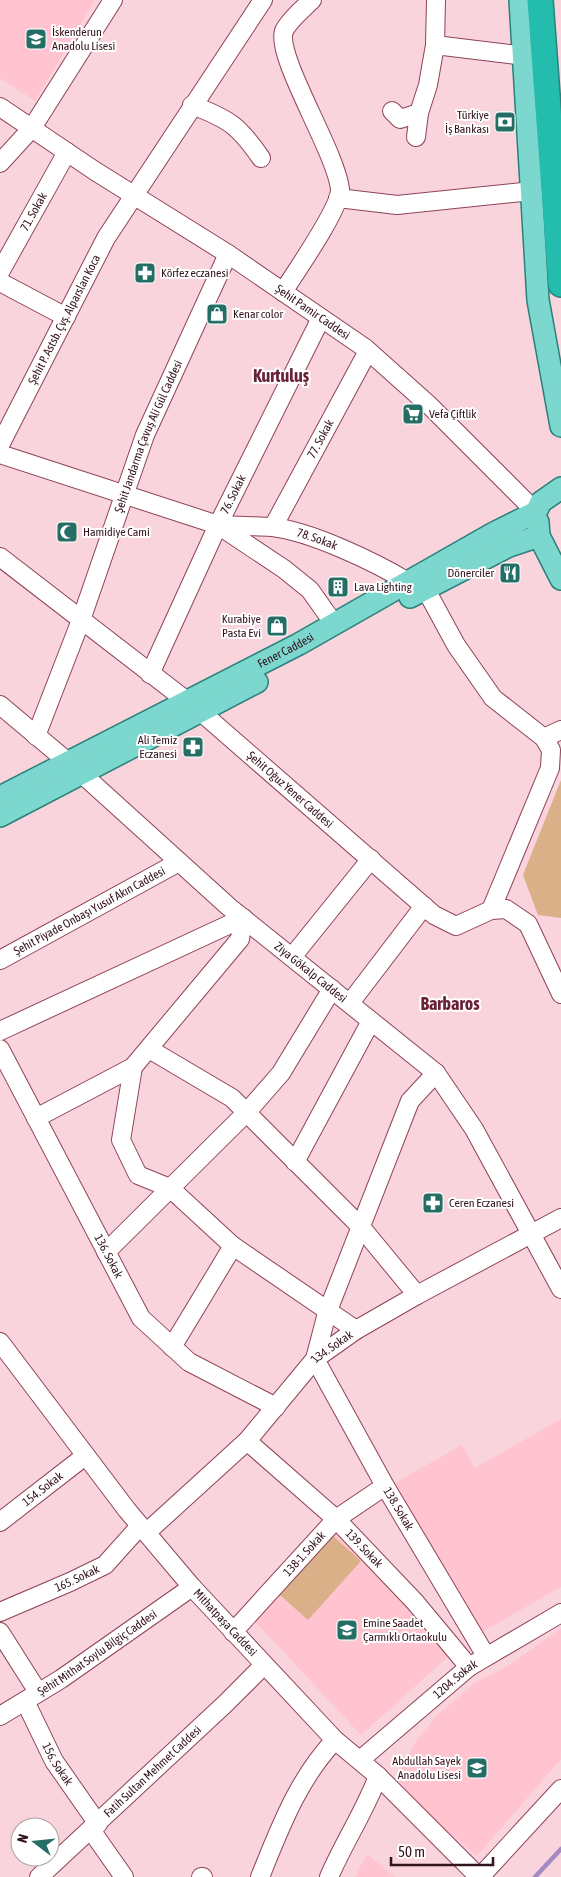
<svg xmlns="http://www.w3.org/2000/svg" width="561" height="1877" viewBox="0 0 561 1877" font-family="'Asap Condensed',sans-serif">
	<rect width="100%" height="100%" fill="#f9d4dc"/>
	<g fill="#ffc4d0">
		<polygon points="0,0 95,0 35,101 0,78"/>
		<polygon points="561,1419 561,1587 480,1633 395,1483 462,1445 475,1468"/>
		<polygon points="332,1525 451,1654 361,1735 252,1618"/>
		<polygon points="561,1628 561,1759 477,1856 433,1819 396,1778 414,1744 436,1716 476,1682 508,1666"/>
		<polygon points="367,1854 395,1877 355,1877"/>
	</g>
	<g fill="#dab089">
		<polygon points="561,780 561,918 538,915 523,875"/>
		<polygon points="333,1536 361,1561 308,1620 280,1595"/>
	</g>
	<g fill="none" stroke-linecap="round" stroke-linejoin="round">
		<polyline stroke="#a38ac3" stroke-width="4.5" points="535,1877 561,1849"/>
		<g stroke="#8e4357" stroke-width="20">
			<g id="minor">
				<polyline points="435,45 436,0"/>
				<path d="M192,105C229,119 239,126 261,158"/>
				<path id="s1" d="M0,107L95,171L228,254L365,348L430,406L536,512"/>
				<polyline points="392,111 400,119 419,113 428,85 435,45 525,56"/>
				<polyline points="416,137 419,113"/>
				<polyline points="0,163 32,128 113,0"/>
				<polyline points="338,198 397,205 532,191"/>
				<path id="s2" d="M0,272L67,152"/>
				<polyline points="0,282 66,317"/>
				<path d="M283,292C295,273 341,207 340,189C336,152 275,56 284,31C289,20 304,8 312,0"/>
				<path id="s3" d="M0,445L106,238L263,0"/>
				<polyline points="0,454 218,525 284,569 310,590 334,624"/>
				<path id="s4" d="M221,525C238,526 255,526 272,527C310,531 375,562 408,582"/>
				<path id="s5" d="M273,527L368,351"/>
				<path id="s6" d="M0,557L201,712L434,915L456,926L491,910L506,909L528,924L561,994"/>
				<polyline points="425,588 456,645 493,698 544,738 551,750 550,768 491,910"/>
				<path id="s7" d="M150,674L218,525L321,318"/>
				<path id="s8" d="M0,705L81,773L229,907L436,1073L474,1129L561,1289"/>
				<path id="s9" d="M36,736L81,620L145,435L228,254"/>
				<polyline points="544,738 561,730"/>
				<polyline points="292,957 371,859"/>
				<path id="s10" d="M0,960L179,862"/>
				<polyline points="350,1003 424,906"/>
				<polyline points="0,1031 243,918"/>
				<path id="s11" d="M0,1049L141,1318L189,1362L276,1407"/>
				<polyline points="149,1049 232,1098 361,1227 417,1295"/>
				<polyline points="133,1067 121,1140 138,1175 170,1188 233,1246 356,1330"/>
				<path id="s12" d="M436,1073L410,1101L327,1313L315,1359L385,1486L486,1656"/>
				<polyline points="36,1118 133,1067 240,939 243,918"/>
				<polyline points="295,1162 371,1021"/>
				<polyline points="106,1252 247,1112 281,1073 332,989"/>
				<path id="s13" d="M0,1342L127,1510L192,1587L335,1740L378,1776L479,1877"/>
				<polyline points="172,1347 233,1246"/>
				<path id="s14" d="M247,1441L336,1519L415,1602L469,1667"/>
				<path id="s15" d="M0,1522L85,1456"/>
				<path id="s16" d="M146,1533L247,1441L315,1359L356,1330L417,1295L561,1218"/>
				<path id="s17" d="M0,1612L70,1582L105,1565L140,1526"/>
				<polyline points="0,1632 38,1692"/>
				<path id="s18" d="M233,1632L336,1519L385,1486"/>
				<path id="s19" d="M25,1701L54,1761L98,1824"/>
				<path id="s20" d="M0,1716L61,1679L192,1587"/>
				<path id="s21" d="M360,1760L469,1667L561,1613"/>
				<polyline points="91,1830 124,1877"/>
				<path id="s22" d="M39,1877L225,1704L264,1665"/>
				<polyline points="201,1877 203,1877"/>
				<path d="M260,1877C280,1828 298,1779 335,1740"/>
				<path d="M329,1877C344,1842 365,1811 378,1776"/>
				<polyline points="480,1877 561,1789"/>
			</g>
		</g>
		<g stroke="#29817a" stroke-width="24">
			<g id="major">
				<polyline points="520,0 538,300 561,426"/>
				<polyline points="538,522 539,536 561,579"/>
				<polyline points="410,597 509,546 539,536"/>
				<path id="s23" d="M0,797L299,644L494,533L536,512L541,502L561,488"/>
				<polyline points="0,816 257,682"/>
			</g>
		</g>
		<g stroke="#29817a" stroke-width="28">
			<polyline id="highway" points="540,0 561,284"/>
		</g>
		<use href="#minor" stroke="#fff" stroke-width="18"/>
		<use href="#major" stroke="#7cd7ce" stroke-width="21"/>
		<use href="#highway" stroke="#24bcad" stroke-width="25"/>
	</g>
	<defs>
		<g id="school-square" transform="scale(1.125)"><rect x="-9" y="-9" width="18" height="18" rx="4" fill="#256e65" stroke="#fff"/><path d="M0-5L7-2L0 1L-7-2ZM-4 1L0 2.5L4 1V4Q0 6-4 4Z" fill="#fff"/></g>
		<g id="bank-square" transform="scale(1.125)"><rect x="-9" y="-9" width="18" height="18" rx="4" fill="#256e65" stroke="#fff"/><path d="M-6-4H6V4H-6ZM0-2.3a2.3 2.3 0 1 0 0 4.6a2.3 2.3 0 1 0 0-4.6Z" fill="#fff"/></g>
		<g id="pharmacy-square" transform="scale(1.125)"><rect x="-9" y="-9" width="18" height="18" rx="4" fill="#256e65" stroke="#fff"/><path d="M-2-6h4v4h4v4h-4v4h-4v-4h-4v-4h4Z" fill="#fff"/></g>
		<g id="shop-square" transform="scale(1.125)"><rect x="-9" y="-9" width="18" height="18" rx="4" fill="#256e65" stroke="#fff"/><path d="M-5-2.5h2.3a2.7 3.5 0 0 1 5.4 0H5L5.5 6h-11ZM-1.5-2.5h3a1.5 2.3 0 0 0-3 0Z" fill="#fff"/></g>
		<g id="supermarket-square" transform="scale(1.125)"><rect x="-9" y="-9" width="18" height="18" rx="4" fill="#256e65" stroke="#fff"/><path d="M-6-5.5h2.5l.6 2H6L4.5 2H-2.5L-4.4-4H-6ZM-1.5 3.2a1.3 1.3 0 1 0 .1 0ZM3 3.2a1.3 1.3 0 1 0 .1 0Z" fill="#fff"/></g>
		<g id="mosque-square" transform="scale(1.125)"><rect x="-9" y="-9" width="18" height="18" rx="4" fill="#256e65" stroke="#fff"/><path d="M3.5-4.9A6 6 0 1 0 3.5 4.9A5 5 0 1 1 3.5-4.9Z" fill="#fff"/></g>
		<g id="restaurant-square" transform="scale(1.125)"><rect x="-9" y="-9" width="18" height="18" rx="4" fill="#256e65" stroke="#fff"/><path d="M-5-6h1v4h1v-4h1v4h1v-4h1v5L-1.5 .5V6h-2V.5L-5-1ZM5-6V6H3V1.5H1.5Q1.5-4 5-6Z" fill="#fff"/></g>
		<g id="building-square" transform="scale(1.125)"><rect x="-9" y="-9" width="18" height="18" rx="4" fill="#256e65" stroke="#fff"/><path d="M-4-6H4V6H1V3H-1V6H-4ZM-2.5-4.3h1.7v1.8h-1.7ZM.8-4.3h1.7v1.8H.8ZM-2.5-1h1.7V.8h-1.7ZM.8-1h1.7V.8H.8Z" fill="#fff"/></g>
	</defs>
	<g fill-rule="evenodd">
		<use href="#school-square" x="36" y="39"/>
		<use href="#bank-square" x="505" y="122"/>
		<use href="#pharmacy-square" x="145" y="273"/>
		<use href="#shop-square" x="217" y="314"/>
		<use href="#supermarket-square" x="413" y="414"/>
		<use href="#mosque-square" x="67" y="532"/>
		<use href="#restaurant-square" x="510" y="573"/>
		<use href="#building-square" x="338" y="587"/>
		<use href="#shop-square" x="277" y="626"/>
		<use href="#pharmacy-square" x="193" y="747"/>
		<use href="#pharmacy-square" x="433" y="1203"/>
		<use href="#school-square" x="347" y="1630"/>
		<use href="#school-square" x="477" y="1768"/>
	</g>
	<g text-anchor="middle" stroke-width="4" stroke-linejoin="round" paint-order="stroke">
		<g font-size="12" fill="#33131c" stroke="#fff" text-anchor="start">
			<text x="52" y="36">İskenderun<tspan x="52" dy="14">Anadolu Lisesi</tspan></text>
			<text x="489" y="119" text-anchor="end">Türkiye<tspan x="489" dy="14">İş Bankası</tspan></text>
			<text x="161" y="277">Körfez eczanesi</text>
			<text x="233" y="318">Kenar color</text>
			<text x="429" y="418">Vefa Çiftlik</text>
			<text x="83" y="536">Hamidiye Cami</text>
			<text x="494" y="577" text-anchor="end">Dönerciler</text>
			<text x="354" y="591">Lava Lighting</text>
			<text x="261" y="623" text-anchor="end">Kurabiye<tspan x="261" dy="14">Pasta Evi</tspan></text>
			<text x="177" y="744" text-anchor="end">Ali Temiz<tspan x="177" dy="14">Eczanesi</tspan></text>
			<text x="449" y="1207">Ceren Eczanesi</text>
			<text x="363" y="1627">Emine Saadet<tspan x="363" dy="14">Çarmıklı Ortaokulu</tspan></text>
			<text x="461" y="1765" text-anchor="end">Abdullah Sayek<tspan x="461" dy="14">Anadolu Lisesi</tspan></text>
		</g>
		<g font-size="12" fill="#33131c" stroke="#fff">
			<text dy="4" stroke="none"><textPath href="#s2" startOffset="69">71. Sokak</textPath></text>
			<text dy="4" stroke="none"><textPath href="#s1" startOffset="374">Şehit Pamir Caddesi</textPath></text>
			<text dy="4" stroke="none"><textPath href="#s3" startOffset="141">Şehit P. Astsb. Çvş. Alparslan Koca</textPath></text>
			<text dy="4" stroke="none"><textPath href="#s9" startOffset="320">Şehit Jandarma Çavuş Ali Gül Caddesi</textPath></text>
			<text dy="4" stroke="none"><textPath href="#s5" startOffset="100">77. Sokak</textPath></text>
			<text dy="4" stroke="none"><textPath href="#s7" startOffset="198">76. Sokak</textPath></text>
			<text dy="4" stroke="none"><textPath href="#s4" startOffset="98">78. Sokak</textPath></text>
			<text dy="4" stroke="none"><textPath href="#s23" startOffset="321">Fener Caddesi</textPath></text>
			<text dy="4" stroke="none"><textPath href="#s6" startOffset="372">Şehit Oğuz Yener Caddesi</textPath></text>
			<text dy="4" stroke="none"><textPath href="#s10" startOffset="102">Şehit Piyade Onbaşı Yusuf Akın Caddesi</textPath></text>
			<text dy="4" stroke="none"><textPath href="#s8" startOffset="410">Ziya Gökalp Caddesi</textPath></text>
			<text dy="4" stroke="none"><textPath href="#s11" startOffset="234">136. Sokak</textPath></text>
			<text dy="4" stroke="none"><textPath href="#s16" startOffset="264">134. Sokak</textPath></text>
			<text dy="4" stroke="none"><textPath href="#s15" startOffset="54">154. Sokak</textPath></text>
			<text dy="4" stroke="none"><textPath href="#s12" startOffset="485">138. Sokak</textPath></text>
			<text dy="4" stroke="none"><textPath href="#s14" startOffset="159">139. Sokak</textPath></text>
			<text dy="4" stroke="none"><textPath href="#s18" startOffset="106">138-1. Sokak</textPath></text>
			<text dy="4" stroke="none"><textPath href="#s17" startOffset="84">165. Sokak</textPath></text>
			<text dy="4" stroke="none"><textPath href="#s13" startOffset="360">Mithatpaşa Caddesi</textPath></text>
			<text dy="4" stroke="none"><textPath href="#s20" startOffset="116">Şehit Mithat Soylu Bilgiç Caddesi</textPath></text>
			<text dy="4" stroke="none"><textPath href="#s21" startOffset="125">1204. Sokak</textPath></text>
			<text dy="4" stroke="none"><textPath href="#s19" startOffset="71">156. Sokak</textPath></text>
			<text dy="4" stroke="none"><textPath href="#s22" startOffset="155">Fatih Sultan Mehmet Caddesi</textPath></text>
		</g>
		<g font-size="18" font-weight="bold" fill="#6a2238" stroke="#fff">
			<text x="281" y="382">Kurtuluş</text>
			<text x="450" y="1010">Barbaros</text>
		</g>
	</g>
	<g transform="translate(35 1842) rotate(286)"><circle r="24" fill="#ffffff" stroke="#ada1a4"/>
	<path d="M0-4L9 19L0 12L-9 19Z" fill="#256e65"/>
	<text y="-8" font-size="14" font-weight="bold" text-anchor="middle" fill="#33131c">N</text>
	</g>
	<path d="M391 1857v8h102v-8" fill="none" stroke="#33131c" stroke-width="2.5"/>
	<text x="398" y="1857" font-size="15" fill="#33131c" stroke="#ffffff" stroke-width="4" paint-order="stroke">50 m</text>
</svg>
